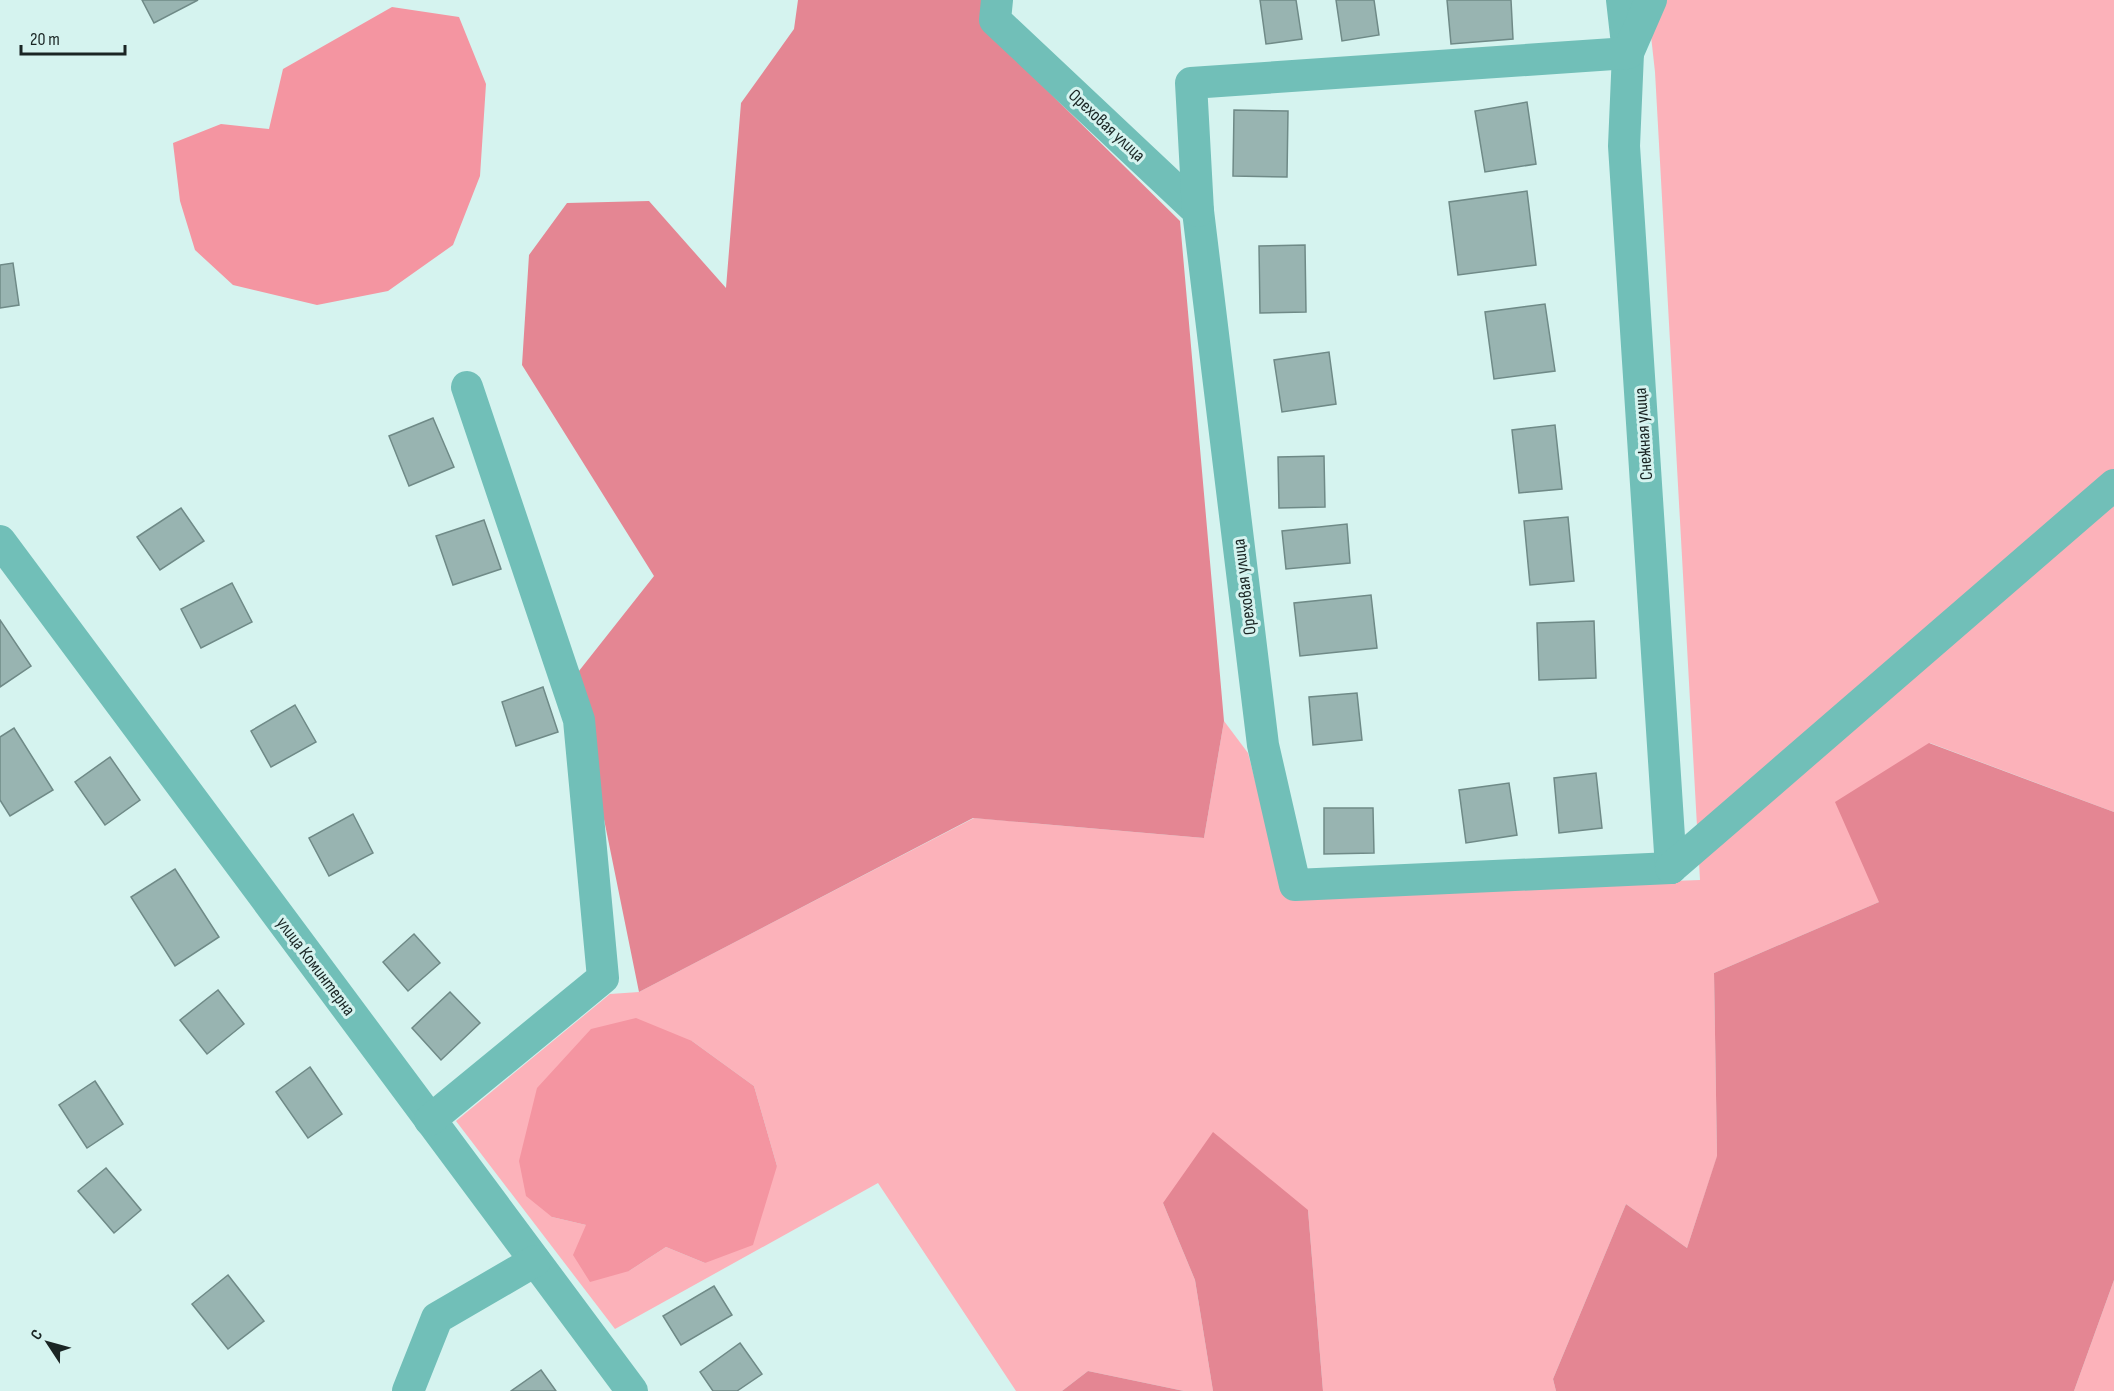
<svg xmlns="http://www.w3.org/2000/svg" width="2114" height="1391" viewBox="0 0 2114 1391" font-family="'Sofia Sans Condensed',sans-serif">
	<rect width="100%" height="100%" fill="#d5f3ef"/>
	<g fill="#fcb2ba" fill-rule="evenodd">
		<path d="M1647,0H2114V812L1930,743L1879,902L1714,973L1717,1157L1687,1248L1626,1204L1553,1379L1556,1391H1323L1308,1210L1163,1203L1195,1280L1213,1391H1184L1088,1371L1062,1391H1016L878,1183L615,1329L456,1121L610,994L639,992L974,818L1204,838L1224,721L1248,753L1285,895L1700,880L1655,72ZM692,1041L754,1086L777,1166L705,1263L666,1247L629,1271L586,1225L552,1217Z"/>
		<polygon points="2114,1280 2114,1391 2074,1391"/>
	</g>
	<g fill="#e48693">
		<polygon points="798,0 985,0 997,41 1180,221 1224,721 1204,838 973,818 639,992 575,676 654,576 522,365 529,255 567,203 649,201 726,288 741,103 794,29"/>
		<polygon points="1929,743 2114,812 2114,1280 2074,1391 1556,1391 1553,1379 1626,1204 1687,1248 1717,1156 1714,973 1879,902 1835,802"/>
		<polygon points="1213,1132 1308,1210 1323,1391 1213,1391 1195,1280 1163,1203"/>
		<polygon points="1088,1371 1184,1391 1062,1391"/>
	</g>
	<g fill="#f495a1">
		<polygon points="392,7 459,17 486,84 480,176 453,245 388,291 317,305 233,285 195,250 180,201 173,143 221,124 269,129 283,69"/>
		<polygon points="636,1018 692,1041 754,1086 777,1166 753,1245 705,1263 666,1247 629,1271 590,1282 573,1255 586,1225 552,1217 526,1196 519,1161 537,1088 591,1029"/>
	</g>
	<g fill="#98b4b1" stroke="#6f8a87" stroke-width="1.5">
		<polygon points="142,0 198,0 154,23"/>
		<polygon points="1260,0 1296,0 1302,39 1266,44"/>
		<polygon points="1336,0 1374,0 1379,35 1342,41"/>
		<polygon points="1447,0 1511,0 1513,39 1451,44"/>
		<polygon points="1527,102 1536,164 1485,172 1475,111"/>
		<polygon points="1234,110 1288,111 1287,177 1233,176"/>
		<polygon points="1527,191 1536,265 1458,275 1449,202"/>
		<polygon points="1305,245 1306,312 1260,313 1259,246"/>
		<polygon points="13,263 19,305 0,308 0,265"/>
		<polygon points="1545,304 1555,371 1494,379 1485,312"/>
		<polygon points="1329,352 1336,404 1282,412 1274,360"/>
		<polygon points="433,418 454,467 409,486 389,436"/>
		<polygon points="1555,425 1562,489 1519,493 1512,430"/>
		<polygon points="1324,456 1325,507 1279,508 1278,457"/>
		<polygon points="181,508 204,541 160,570 137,537"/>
		<polygon points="1568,517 1574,581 1530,585 1524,521"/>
		<polygon points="484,520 501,569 453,585 436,536"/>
		<polygon points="1347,524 1350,563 1286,569 1282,531"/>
		<polygon points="232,583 252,622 201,648 181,609"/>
		<polygon points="1371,595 1377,648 1300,656 1294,603"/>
		<polygon points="0,620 31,666 0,687"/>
		<polygon points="1594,621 1596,678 1539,680 1537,623"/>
		<polygon points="543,687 558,732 516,746 502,702"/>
		<polygon points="1357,693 1362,740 1313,745 1309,697"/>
		<polygon points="295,705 316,742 271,767 251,731"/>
		<polygon points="14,728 53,790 10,816 0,800 0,737"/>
		<polygon points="110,757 140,800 105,825 75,782"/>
		<polygon points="1596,773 1602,828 1559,833 1554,778"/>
		<polygon points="1509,783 1517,835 1466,843 1459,790"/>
		<polygon points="1324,808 1373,808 1374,853 1324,854"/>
		<polygon points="353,814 373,853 329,876 309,838"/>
		<polygon points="175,869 219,937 175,966 131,897"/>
		<polygon points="414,934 440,963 408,991 383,962"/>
		<polygon points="218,990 244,1024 207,1054 180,1020"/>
		<polygon points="450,992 480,1023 441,1060 412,1028"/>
		<polygon points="310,1067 342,1114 308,1138 276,1092"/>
		<polygon points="95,1081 123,1124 87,1148 59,1105"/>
		<polygon points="106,1168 141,1210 114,1233 78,1191"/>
		<polygon points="228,1275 264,1321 228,1349 192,1304"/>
		<polygon points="714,1286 732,1315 681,1345 663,1316"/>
		<polygon points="740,1343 762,1374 737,1391 713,1391 700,1372"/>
		<polygon points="541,1370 556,1391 511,1391"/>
	</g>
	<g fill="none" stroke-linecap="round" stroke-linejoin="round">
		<g stroke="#71bfb8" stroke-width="32">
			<polyline points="997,0 995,20 1198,211 1263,745 1295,885 1671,868"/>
			<polyline points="1622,0 1628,53 1624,146 1671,868"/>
			<polyline points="1198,211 1191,83 1628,53 1651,0"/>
			<polyline points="0,541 632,1391"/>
			<polyline points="1671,868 2114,485"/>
			<polyline points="430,1120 603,978 579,720 467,387"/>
			<polyline points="408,1391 437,1318 535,1261"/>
		</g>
	</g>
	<g text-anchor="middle" stroke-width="6" stroke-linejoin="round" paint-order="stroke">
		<g font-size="18" fill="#1a2524" stroke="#d5f3ef">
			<text transform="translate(1107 125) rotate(43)" y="6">Ореховая улица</text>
			<text transform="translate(1643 434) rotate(-94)" y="6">Снежная улица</text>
			<text transform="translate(1244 587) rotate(-97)" y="6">Ореховая улица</text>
			<text transform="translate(316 966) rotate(53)" y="6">улица Коминтерна</text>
		</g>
	</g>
	<g transform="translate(48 1343) rotate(306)" stroke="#d5f3ef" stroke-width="4.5" paint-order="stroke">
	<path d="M0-4.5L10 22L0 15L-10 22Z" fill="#1a2524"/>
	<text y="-9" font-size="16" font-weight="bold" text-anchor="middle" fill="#1a2524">С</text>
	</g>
	<path d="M21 45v9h104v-9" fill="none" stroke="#1a2524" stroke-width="3"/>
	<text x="30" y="45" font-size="18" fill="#1a2524" stroke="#d5f3ef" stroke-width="4.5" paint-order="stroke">20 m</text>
</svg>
